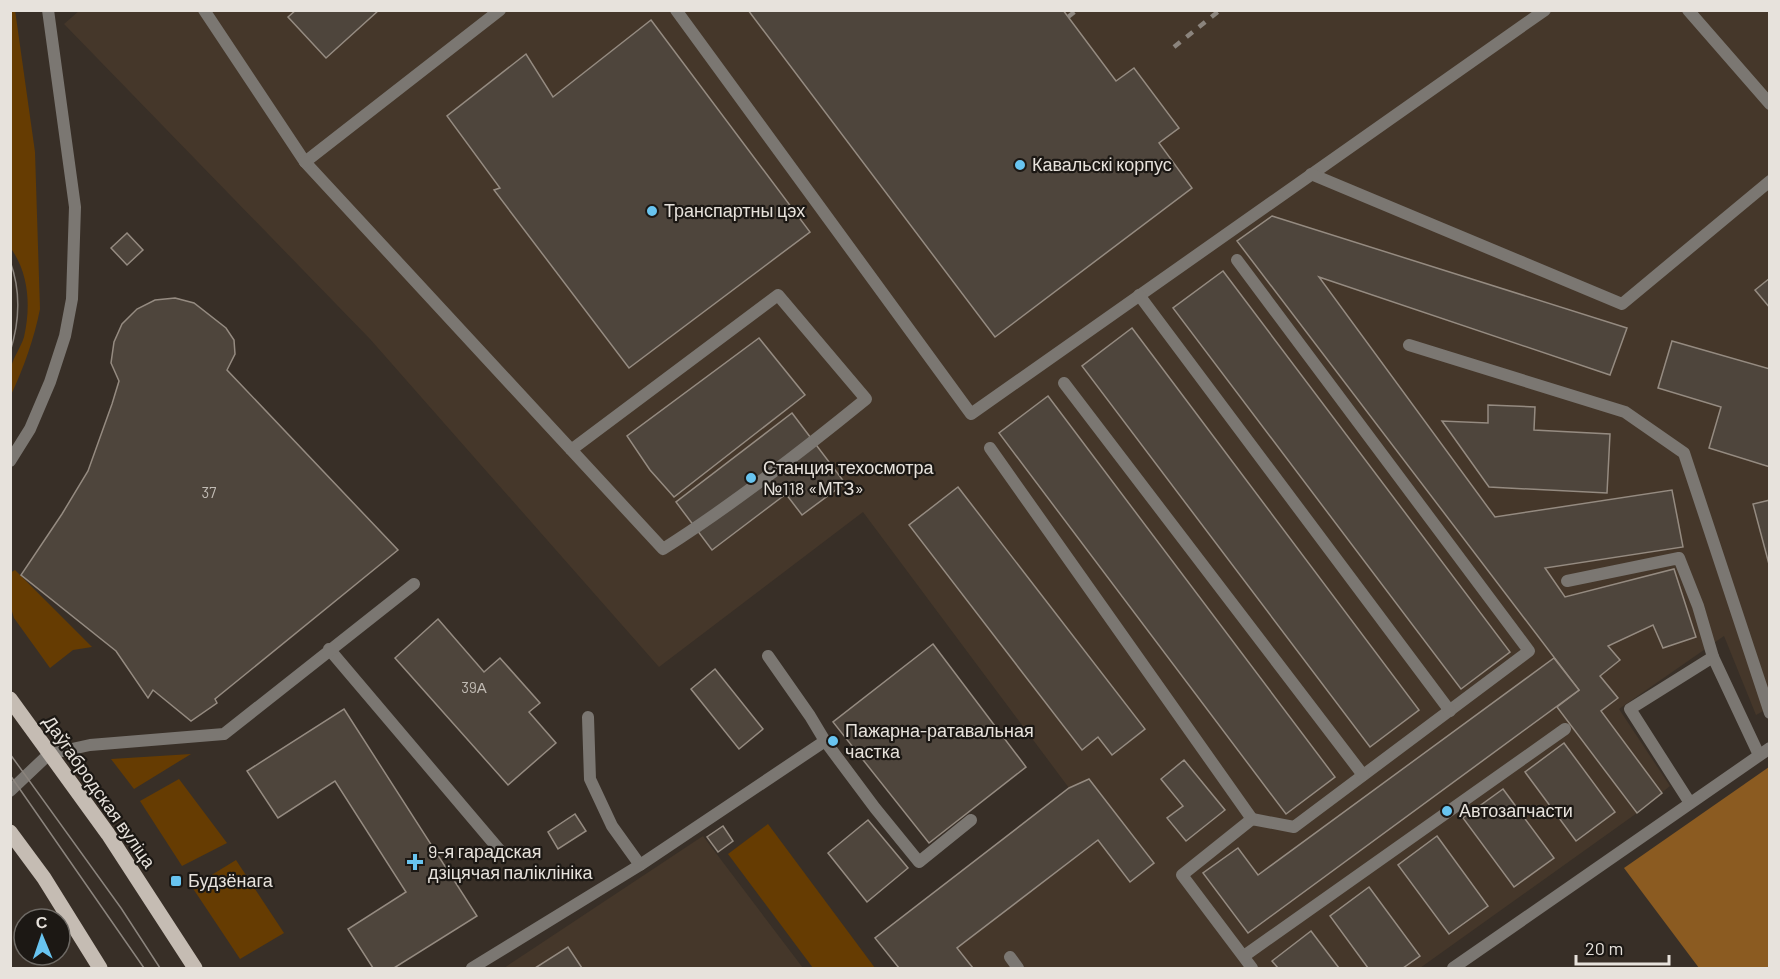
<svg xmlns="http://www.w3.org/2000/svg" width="1780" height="979" viewBox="0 0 1780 979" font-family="Barlow,sans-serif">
	<rect width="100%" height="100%" fill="#382f27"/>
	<g fill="#45372a">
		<polygon points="80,10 1769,11 1769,708 1756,715 1724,636 1619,709 1670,786 1637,813 1420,968 899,968 875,938 1069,788 863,512 659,667 370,339 64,24"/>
		<polygon points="703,836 803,968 504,968"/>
	</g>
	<g fill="#663c02">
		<path d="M15,10L35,152L40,309C34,339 24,367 11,395C10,386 9,375 11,367C14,356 21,347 24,337C31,306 29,273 10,247V11Z"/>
		<polygon points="15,570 92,647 73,650 50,668 14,618 11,608 10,573"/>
		<polygon points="191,754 134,789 111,759"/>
		<polygon points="179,779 227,843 182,866 140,801"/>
		<polygon points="768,824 875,968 813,968 728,854"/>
		<polygon points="236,860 284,933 240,959 192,887"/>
	</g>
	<polygon fill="#8b5b21" points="1769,767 1769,968 1699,968 1624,868"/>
	<g fill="#4e453c" stroke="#958b81" stroke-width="1.5">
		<polygon points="296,10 379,10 326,58 288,17"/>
		<polygon points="748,10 1063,10 1116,81 1134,68 1179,128 1159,143 1192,188 995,337"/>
		<polygon points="651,20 810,232 629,368 494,190 500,188 447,116 526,54 553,97"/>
		<polygon points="1272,216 1627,328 1610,375 1319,277 1495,517 1672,490 1683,547 1545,568 1565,597 1674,569 1696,637 1663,648 1653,625 1608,646 1620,660 1600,676 1618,698 1601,711 1662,793 1637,813 1557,707 1579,690 1237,241"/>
		<polygon points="127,233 143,250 127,265 111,248"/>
		<polygon points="1223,271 1510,652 1461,689 1173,308"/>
		<polygon points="1770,278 1770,308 1755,290"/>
		<polygon points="175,298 194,303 226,328 234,340 235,354 227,370 398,550 215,699 217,703 191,721 153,690 148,698 116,651 21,575 62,514 88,471 112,404 119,381 111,363 114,342 122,324 137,309 155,300"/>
		<polygon points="1132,328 1419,710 1370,747 1082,366"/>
		<polygon points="759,338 805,395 674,497 650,470 627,436"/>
		<polygon points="1672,341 1770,369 1770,467 1709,448 1721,407 1658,388"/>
		<polygon points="1048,396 1335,777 1286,814 999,433"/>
		<polygon points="1488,405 1535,407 1534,430 1610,434 1607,493 1489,487 1442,421 1488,423"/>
		<polygon points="792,413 845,483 802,515 786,494 712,550 676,502"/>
		<polygon points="958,487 1145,729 1112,755 1098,737 1082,750 909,525"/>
		<polygon points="1770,500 1770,568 1753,504"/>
		<polygon points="438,619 484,672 500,658 540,703 529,712 556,743 508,785 395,658"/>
		<polygon points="933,644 1026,767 929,843 833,722"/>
		<polygon points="1554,658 1579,690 1248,933 1203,873 1238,848 1258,875"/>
		<polygon points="715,669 763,729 739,749 691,689"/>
		<polygon points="344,709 477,916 394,968 373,968 348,929 406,892 335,781 278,818 247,771"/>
		<polygon points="1564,743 1615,812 1576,841 1525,772"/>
		<polygon points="1184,760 1225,810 1186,841 1167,818 1183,806 1161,779"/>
		<polygon points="1089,779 1154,863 1130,882 1098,840 957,948 973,968 899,968 875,938 1069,788"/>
		<polygon points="1503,789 1554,858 1514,887 1463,818"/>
		<polygon points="575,814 586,831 558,849 548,832"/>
		<polygon points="868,820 908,868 867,902 828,853"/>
		<polygon points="723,826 733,841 718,852 707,837"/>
		<polygon points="1437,836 1488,906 1449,934 1398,865"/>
		<polygon points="1369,887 1420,956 1403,968 1368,968 1330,916"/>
		<polygon points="1311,931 1339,968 1278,968 1272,961"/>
		<polygon points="568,947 582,968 535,968"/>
	</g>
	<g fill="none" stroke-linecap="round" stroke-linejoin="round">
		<g stroke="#7b7772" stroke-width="12">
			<path d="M204,10L305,162L663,549C734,504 801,452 866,399L778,295L571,450"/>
			<polyline points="676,10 971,414 1545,10"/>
			<polyline points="1688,10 1770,104"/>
			<polyline points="305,162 500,10"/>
			<polyline points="1311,174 1622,304 1770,181"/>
			<polyline points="1237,260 1529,651 1294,827 1252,819 1182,875 1252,968"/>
			<polyline points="1139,295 1450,711"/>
			<polyline points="1409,345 1625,412 1684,453 1770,713"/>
			<polyline points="1064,383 1363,775"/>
			<polyline points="990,448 1252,819"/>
			<polyline points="10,461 30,429 50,382 65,336 72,299 75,207 48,10"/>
			<polyline points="1567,581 1679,558 1698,606 1713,657"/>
			<polyline points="329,649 502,853"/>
			<polyline points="588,717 590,779 612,826 640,865"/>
			<polyline points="825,741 875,808 919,862 971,820"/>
			<polyline points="49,754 90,745 224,734 414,584"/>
			<polyline points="1690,803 1630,709 1713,657 1759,755"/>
			<polyline points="1244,956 1565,729"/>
			<polyline points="1010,957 1018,968"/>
			<polyline points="472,968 640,865 825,741 810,716 768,656"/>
			<polyline points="1453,968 1770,748"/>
		</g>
		<polyline stroke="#7b7772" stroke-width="12" points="10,791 49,754"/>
		<g stroke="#c5bcb3" stroke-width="15">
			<polyline points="10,699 108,834 195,968"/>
			<polyline points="10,832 44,878 100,968"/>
		</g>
		<g stroke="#8b847d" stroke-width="1.5">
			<path d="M10,261C21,291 20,321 10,352"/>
			<polyline points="10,754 121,908 160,968"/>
			<polyline points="10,775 144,968"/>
		</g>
		<g stroke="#8b847d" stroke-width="4.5" stroke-dasharray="8 8" stroke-linecap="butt">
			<polyline points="1068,17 1077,10"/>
			<polyline points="1174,47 1220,10"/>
		</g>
	</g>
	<g fill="#68c4f0" stroke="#1c1814" stroke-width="2">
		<circle cx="1020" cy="165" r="6"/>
		<circle cx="652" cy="211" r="6"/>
		<circle cx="751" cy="478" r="6"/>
		<circle cx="833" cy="741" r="6"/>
		<circle cx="1447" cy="811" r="6"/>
		<path d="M412 853h6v6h6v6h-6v6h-6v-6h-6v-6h6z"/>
		<rect x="170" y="875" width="12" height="12" rx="3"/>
	</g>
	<g text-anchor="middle" stroke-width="4.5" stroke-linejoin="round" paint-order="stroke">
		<g font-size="15" fill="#c1bbb4">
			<text x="209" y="498">37</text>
			<text x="474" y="693">39А</text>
		</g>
		<g font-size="18" fill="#e7e2dc" stroke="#1c1814" text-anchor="start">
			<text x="1032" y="171">Кавальскі корпус</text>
			<text x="664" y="217">Транспартны цэх</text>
			<text x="763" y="474">Станция техосмотра<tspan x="763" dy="21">№118 «МТЗ»</tspan></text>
			<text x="845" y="737">Пажарна-ратавальная<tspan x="845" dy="21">частка</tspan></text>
			<text x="1459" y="817">Автозапчасти</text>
			<text x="428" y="858">9-я гарадская<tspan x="428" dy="21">дзіцячая паліклініка</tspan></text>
			<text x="188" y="887">Будзёнага</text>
		</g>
		<g font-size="18" fill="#e7e2dc" stroke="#1c1814">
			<text transform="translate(99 792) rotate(55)" y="6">Даўгабродская вуліца</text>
		</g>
	</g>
	<rect width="1780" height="979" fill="none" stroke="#e7e2dc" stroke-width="24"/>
	<g transform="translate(42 937) rotate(358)"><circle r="28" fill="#1c1814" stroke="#6d6964" stroke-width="1.5"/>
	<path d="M0-4.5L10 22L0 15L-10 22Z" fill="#68c4f0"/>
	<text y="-9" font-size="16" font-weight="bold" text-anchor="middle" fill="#e7e2dc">С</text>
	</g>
	<path d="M1576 955v9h93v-9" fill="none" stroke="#e7e2dc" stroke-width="3"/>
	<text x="1585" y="955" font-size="18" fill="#e7e2dc" stroke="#1c1814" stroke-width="4.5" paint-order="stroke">20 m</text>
</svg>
